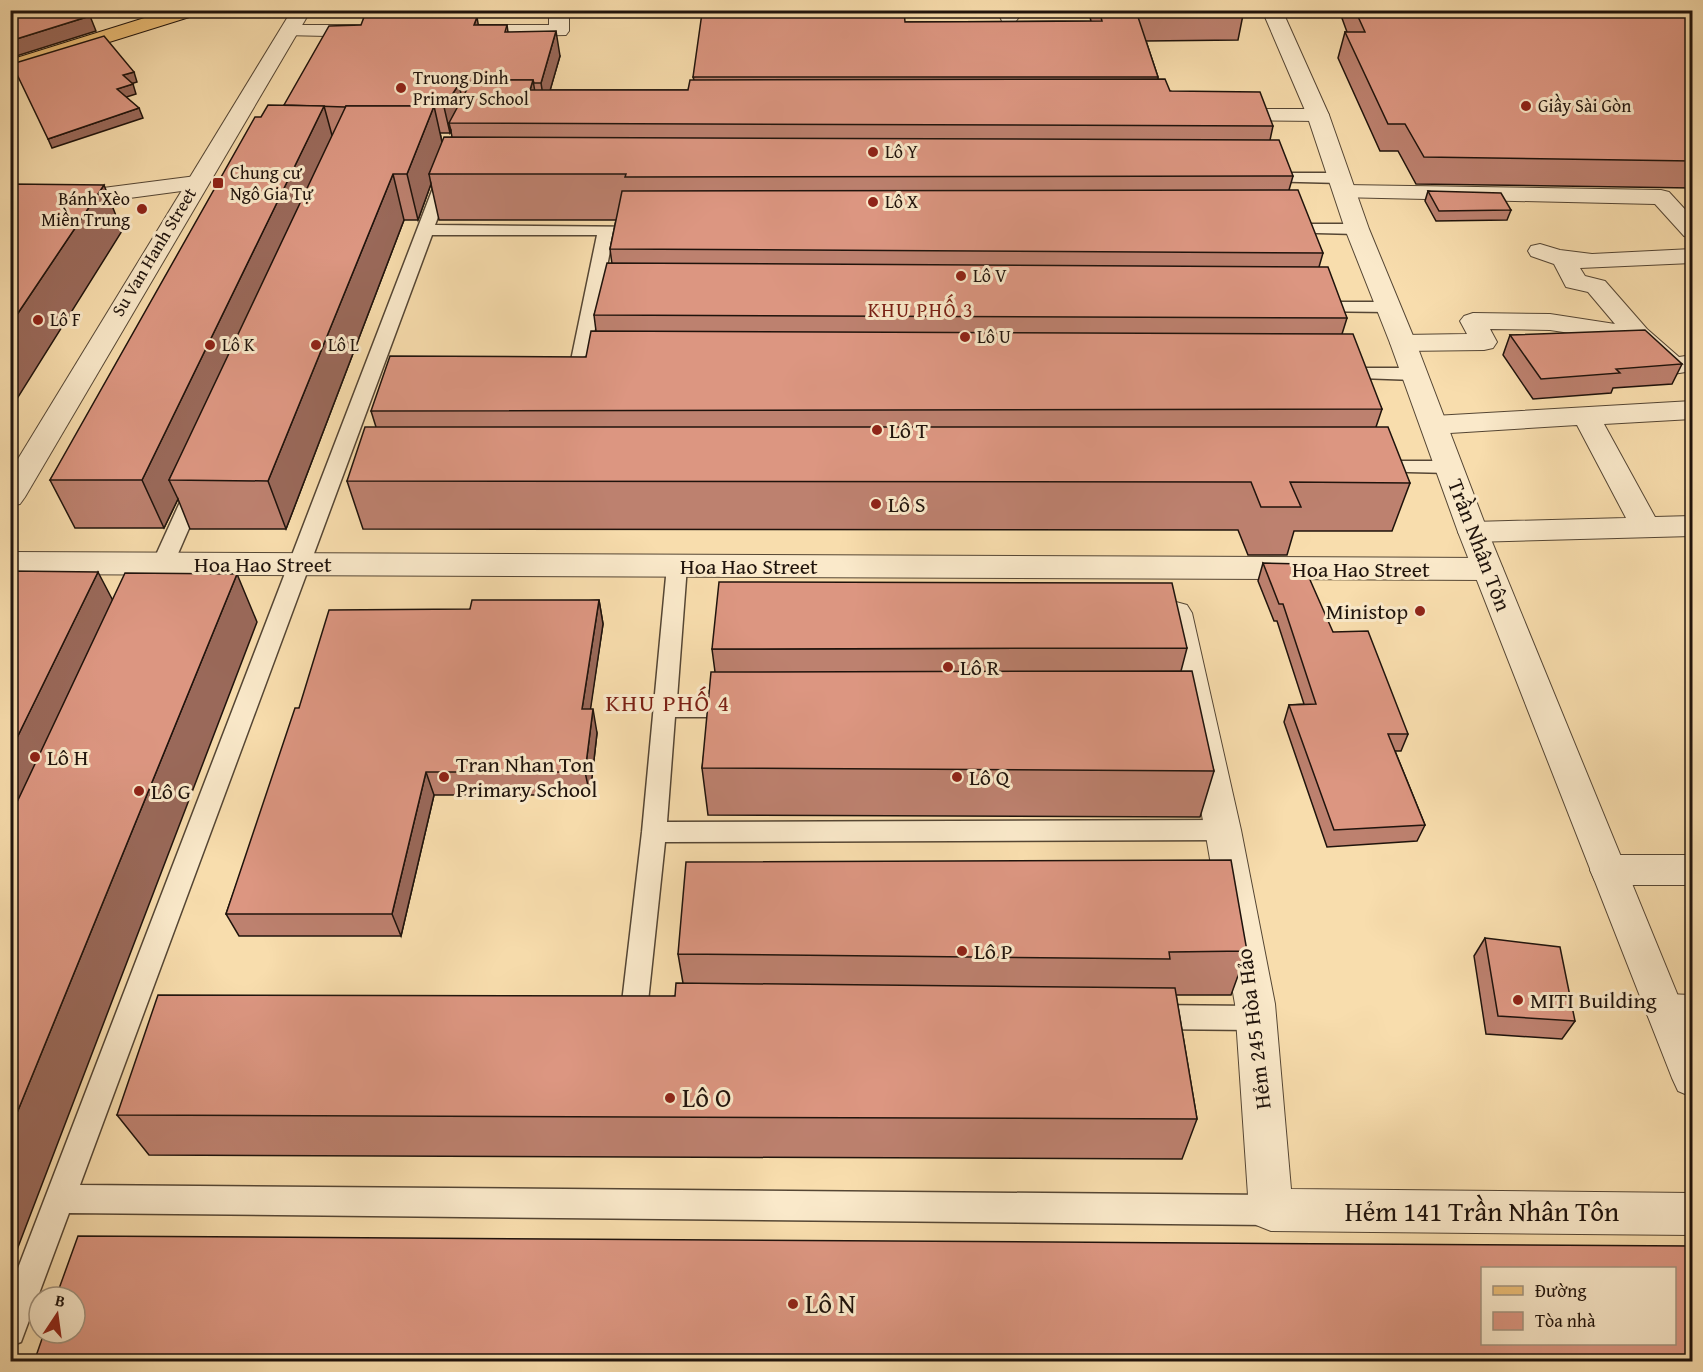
<svg xmlns="http://www.w3.org/2000/svg" width="1703" height="1372" viewBox="0 0 1703 1372" font-family="'Gentium Book Plus',serif">
	<rect width="100%" height="100%" fill="#f8ddad"/>
	<filter id="stains"><feTurbulence type="fractalNoise" baseFrequency=".00333" numOctaves="4"/><feColorMatrix values="0 0 0 0 .2 0 0 0 0 .09 0 0 0 0 .02 0 0 0 .5 -.17"/></filter>
	<radialGradient id="worn" r=".72"><stop offset=".6" stop-color="#630" stop-opacity="0"/><stop offset="1" stop-color="#630" stop-opacity=".3"/></radialGradient>
	<g fill="none" stroke-linecap="round" stroke-linejoin="round">
		<g stroke="#554634" stroke-width="3">
			<g id="service">
				<polygon points="446,170 454,175 435,225 650,227 652,230 644,235 613,235 601,298 628,298 637,303 628,308 599,308 587,370 584,374 572,374 569,370 597,235 432,235 80,1185 1271,1195 1281,1200 1286,1210 1281,1220 1271,1225 69,1213 21,1342 10,1346 10,1289 438,175"/>
				<polygon points="1262,173 1341,173 1349,178 1341,183 1256,181 1254,178 1256,175"/>
				<polygon points="1283,224 1357,224 1365,229 1357,234 1277,232 1275,229"/>
				<polygon points="1312,302 1389,302 1398,307 1389,312 1306,311 1303,307 1306,303"/>
				<polygon points="1338,368 1415,368 1424,374 1415,380 1332,377 1329,373 1332,369"/>
				<polygon points="1373,461 1450,461 1457,463 1460,467 1457,471 1450,473 1366,471 1363,467 1366,463"/>
				<polygon points="196,483 203,484 206,489 167,579 163,584 156,586 149,584 145,579 186,489 189,484"/>
				<polygon points="677,559 684,561 687,566 677,699 738,699 746,702 749,708 746,714 738,717 675,717 667,822 1223,820 1232,823 1235,830 1232,837 1223,840 665,842 647,1011 644,1019 634,1023 624,1019 621,1011 642,832 667,566 670,561"/>
				<polygon points="1149,1005 1255,1006 1265,1009 1269,1018 1265,1027 1255,1030 1149,1029 1139,1026 1135,1017 1139,1008"/>
			</g>
		</g>
		<g stroke="#554634" stroke-width="2">
			<g id="minor">
				<polygon points="549,10 569,10 569,31 566,35 463,37 456,35 453,31 456,27 463,25 549,25"/>
				<polygon points="997,10 1017,10 1019,17 1016,21 1002,21"/>
				<polygon points="291,25 370,25 377,27 380,31 377,35 370,37 284,35 281,31 284,27"/>
				<polygon points="1225,109 1318,109 1326,110 1329,115 1326,120 1318,121 1217,120 1214,115 1217,110"/>
				<polygon points="196,176 204,178 207,183 204,188 10,214 10,200"/>
				<polygon points="1345,185 1661,190 1669,192 1692,217 1692,238 1684,236 1655,204 1337,197 1333,192 1337,187"/>
				<polygon points="1540,244 1560,250 1592,254 1692,249 1692,263 1580,268 1585,276 1605,281 1647,329 1679,357 1692,355 1692,371 1673,374 1664,372 1630,342 1550,330 1490,329 1497,342 1493,348 1484,350 1403,351 1394,349 1390,343 1394,337 1403,335 1467,334 1460,321 1464,316 1473,313 1550,314 1615,324 1588,292 1566,287 1554,264 1531,256 1528,251 1531,246"/>
				<polygon points="1692,401 1692,419 1604,424 1655,517 1692,516 1692,536 1473,542 1462,539 1458,532 1462,525 1473,522 1626,518 1577,425 1434,434 1424,431 1420,425 1424,419 1434,416"/>
				<polygon points="10,552 1488,558 1499,562 1503,569 1499,576 1488,580 10,574"/>
				<polygon points="1176,602 1187,605 1192,613 1241,830 1275,1004 1291,1189 1692,1193 1692,1235 1271,1231 1256,1225 1249,1210 1235,1004 1205,830 1160,613 1165,605"/>
				<polygon points="1608,855 1692,855 1692,885 1608,885 1595,881 1590,870 1595,859"/>
				<polygon points="1666,994 1692,995 1692,1029 1666,1030 1652,1024 1646,1012 1652,1000"/>
			</g>
		</g>
		<g stroke="#554634" stroke-width="2">
			<g id="tertiary">
				<polygon points="292,10 311,10 25,497 20,504 10,506 10,472"/>
				<polygon points="1262,10 1282,10 1329,115 1369,229 1416,343 1488,532 1692,1030 1692,1097 1678,1091 1672,1078 1458,532 1390,343 1345,229 1307,115"/>
			</g>
		</g>
		<g stroke="#1f130c" stroke-width="2">
			<polygon id="primary" points="170,10 201,10 199,14 10,73 10,60"/>
		</g>
		<use href="#service" fill="#fae9ca" fill-rule="evenodd"/>
		<use href="#minor" fill="#fae9ca" fill-rule="evenodd"/>
		<use href="#tertiary" fill="#fae9ca" fill-rule="evenodd"/>
		<use href="#primary" fill="#ecbe76" fill-rule="evenodd"/>
	</g>
	<g fill="#bd816f" stroke="#1f130c" stroke-width="1.5" fill-rule="evenodd">
		<path d="M1088,10H1244L1238,40L1146,41L1158,77V79L1170,91L1273,126L1270,140L1293,176L1289,190L1323,253L1319,267L1347,318L1342,334L1382,409L1376,427L1410,483L1392,531H1294L1287,555H1248L1238,530L363,529L347,481L376,427L371,411L586,357L596,331L594,315L612,264L610,249L616,220H439L431,184L418,220H404L286,529H190L178,499L164,528H75L50,480L284,105L478,25H507L508,32L560,56L550,90H688L694,80L693,77L905,22L1091,21ZM451,131L452,137L442,142L440,133H450Z"/>
		<polygon points="1339,10 1692,10 1692,188 1416,184 1398,151 1380,151 1338,58 1345,32 1347,32"/>
		<polygon points="1428,191 1511,210 1507,220 1436,221 1425,201"/>
		<polygon points="1510,335 1682,364 1672,384 1613,388 1611,393 1533,399 1503,355"/>
		<polygon points="1263,563 1333,632 1408,734 1401,751 1395,751 1425,825 1417,841 1327,847 1284,722 1289,705 1304,704 1277,621 1274,621 1258,581"/>
		<polygon points="599,600 603,624 590,709 597,733 590,795 434,795 401,936 239,936 226,914 299,708 470,609"/>
		<polygon points="1187,648 1181,671 1214,771 1200,817 708,815 702,768 715,672 712,649"/>
		<polygon points="1485,938 1575,1021 1562,1039 1486,1034 1474,956"/>
		<polygon points="1247,951 1231,995 1176,995 1197,1119 1182,1159 149,1155 117,1115 675,996 683,983 678,954"/>
	</g>
	<g fill="#9a695a" stroke="#1f130c" stroke-width="1.5">
		<polygon points="90,16 96,31 10,58 10,41"/>
		<polygon points="477,17 481,41 474,25"/>
		<polygon points="556,31 560,56 545,108 541,83"/>
		<polygon points="134,72 137,82 127,85 123,75"/>
		<polygon points="533,80 540,123 530,90"/>
		<polygon points="133,84 136,94 120,99 117,89"/>
		<polygon points="459,84 464,109 449,123 451,131 450,133 444,107"/>
		<polygon points="324,106 336,150 169,480 178,499 164,528 142,480"/>
		<polygon points="434,106 444,151 429,174 431,184 418,220 407,174"/>
		<polygon points="139,108 143,118 52,148 48,139"/>
		<polygon points="393,174 404,220 286,529 268,481"/>
		<polygon points="104,185 122,231 10,410 10,325"/>
		<polygon points="98,572 123,620 10,866 10,752"/>
		<polygon points="237,574 257,622 10,1268 10,1130"/>
		<polygon points="599,600 603,624 587,733 582,709"/>
		<polygon points="593,709 597,733 590,795 585,772"/>
		<polygon points="426,772 434,795 401,936 392,914"/>
	</g>
	<g fill="#dc9681" stroke="#1f130c" stroke-width="1.5" fill-rule="evenodd">
		<polygon points="10,10 86,10 90,16 10,41"/>
		<polygon points="717,10 904,10 905,22 1102,21 1099,10 1244,11 1136,11 1158,77 693,77 702,13 716,13"/>
		<polygon points="1355,10 1692,10 1692,161 1424,157 1405,124 1388,124 1345,32 1365,32"/>
		<polygon points="364,17 477,17 474,25 507,25 505,32 556,31 541,83 534,83 533,80 472,80 470,84 459,84 444,107 434,107 434,106 346,106 345,107 284,105 329,26 361,25"/>
		<polygon points="104,36 134,72 123,75 133,84 117,89 139,108 48,139 12,64"/>
		<polygon points="1165,79 1170,91 1260,92 1273,126 449,123 472,80 533,80 530,90 688,90 690,80"/>
		<polygon points="268,105 324,106 142,480 50,480 255,117 261,117"/>
		<polygon points="346,106 434,106 407,174 393,174 268,481 169,480"/>
		<polygon points="444,137 1279,140 1293,176 625,177 626,174 429,174"/>
		<polygon points="10,184 104,185 10,325"/>
		<polygon points="1298,190 1323,253 610,249 622,191"/>
		<polygon points="1428,191 1501,193 1511,210 1439,211"/>
		<polygon points="607,263 1328,267 1347,318 594,315"/>
		<polygon points="1645,330 1682,364 1616,369 1620,373 1541,379 1510,335"/>
		<polygon points="591,331 1353,334 1382,409 371,411 390,356 586,357"/>
		<polygon points="365,427 1388,427 1410,483 1290,482 1301,507 1261,507 1251,482 347,481"/>
		<polygon points="1263,563 1303,564 1333,632 1368,631 1408,734 1388,734 1425,825 1334,830 1289,705 1316,704 1283,604 1279,604"/>
		<polygon points="10,571 98,572 10,752"/>
		<polygon points="125,573 237,574 10,1130 10,817"/>
		<polygon points="719,582 1172,583 1187,648 712,649"/>
		<polygon points="472,600 599,600 582,709 593,709 585,772 426,772 392,914 226,914 295,708 299,708 329,610 470,609"/>
		<polygon points="1192,671 1214,771 702,768 711,672"/>
		<polygon points="1231,860 1247,951 1169,952 1170,959 678,954 686,862"/>
		<polygon points="1485,938 1560,947 1575,1021 1498,1016"/>
		<polygon points="676,983 1175,988 1197,1119 117,1115 158,995 675,996"/>
		<path d="M78,1236L1692,1246V1362H34L44,1333H75V1297H56ZM1482,1269H1674V1344H1482Z"/>
	</g>
	<g fill="#8f2418" stroke="#fae9ca" stroke-width="2">
		<circle cx="401" cy="88" r="6"/>
		<circle cx="1526" cy="106" r="6"/>
		<circle cx="873" cy="152" r="6"/>
		<rect x="212" y="177" width="12" height="12" rx="3"/>
		<circle cx="873" cy="202" r="6"/>
		<circle cx="142" cy="209" r="6"/>
		<circle cx="961" cy="276" r="6"/>
		<circle cx="38" cy="320" r="6"/>
		<circle cx="965" cy="337" r="6"/>
		<circle cx="210" cy="345" r="6"/>
		<circle cx="316" cy="345" r="6"/>
		<circle cx="877" cy="430" r="6"/>
		<circle cx="876" cy="504" r="6"/>
		<circle cx="1420" cy="611" r="6"/>
		<circle cx="948" cy="667" r="6"/>
		<circle cx="35" cy="757" r="6"/>
		<circle cx="444" cy="777" r="6"/>
		<circle cx="957" cy="777" r="6"/>
		<circle cx="139" cy="791" r="6"/>
		<circle cx="962" cy="951" r="6"/>
		<circle cx="1518" cy="1000" r="6"/>
		<circle cx="670" cy="1098" r="6"/>
		<circle cx="793" cy="1304" r="6"/>
	</g>
	<g text-anchor="middle" stroke-width="6" stroke-linejoin="round" paint-order="stroke">
		<g font-size="18" fill="#1f130c" stroke="#fae9ca" text-anchor="start">
			<text x="413" y="84">Truong Dinh<tspan x="413" dy="21">Primary School</tspan></text>
			<text x="1538" y="112">Giầy Sài Gòn</text>
			<text x="885" y="158">Lô Y</text>
			<text x="230" y="179">Chung cư<tspan x="230" dy="21">Ngô Gia Tự</tspan></text>
			<text x="130" y="205" text-anchor="end">Bánh Xèo<tspan x="130" dy="21">Miền Trung</tspan></text>
			<text x="885" y="208">Lô X</text>
			<text x="973" y="282">Lô V</text>
			<text x="50" y="326">Lô F</text>
			<text x="977" y="343">Lô U</text>
			<text x="222" y="351">Lô K</text>
			<text x="328" y="351">Lô L</text>
		</g>
		<g font-size="18" fill="#1f130c" stroke="#fae9ca">
			<text transform="translate(154 252) rotate(-59)" y="6">Su Van Hanh Street</text>
		</g>
		<g font-size="20" letter-spacing="1.5" fill="#7a1f14" stroke="#fae9ca">
			<text x="921" y="317">KHU PHỐ 3</text>
		</g>
		<g font-size="22" fill="#1f130c" stroke="#fae9ca" text-anchor="start">
			<text x="889" y="438">Lô T</text>
			<text x="888" y="512">Lô S</text>
			<text x="1408" y="619" text-anchor="end">Ministop</text>
			<text x="960" y="675">Lô R</text>
			<text x="47" y="765">Lô H</text>
			<text x="456" y="772">Tran Nhan Ton<tspan x="456" dy="25">Primary School</tspan></text>
			<text x="969" y="785">Lô Q</text>
			<text x="151" y="799">Lô G</text>
			<text x="974" y="959">Lô P</text>
			<text x="1530" y="1008">MITI Building</text>
		</g>
		<g font-size="22" fill="#1f130c" stroke="#fae9ca">
			<text transform="translate(1480 545) rotate(69)" y="8">Trần Nhân Tôn</text>
			<text x="263" y="572">Hoa Hao Street</text>
			<text x="749" y="574">Hoa Hao Street</text>
			<text x="1361" y="577">Hoa Hao Street</text>
			<text transform="translate(1253 1029) rotate(-97)" y="8">Hẻm 245 Hòa Hảo</text>
		</g>
		<g font-size="24" letter-spacing="1.5" fill="#7a1f14" stroke="#fae9ca">
			<text x="668" y="711">KHU PHỐ 4</text>
		</g>
		<g font-size="27" fill="#1f130c" stroke="#fae9ca" text-anchor="start">
			<text x="682" y="1107">Lô O</text>
			<text x="805" y="1313">Lô N</text>
		</g>
		<g font-size="27" fill="#1f130c" stroke="#fae9ca">
			<text x="1482" y="1221">Hẻm 141 Trần Nhân Tôn</text>
		</g>
	</g>
	<rect width="1703" height="1372" fill="none" stroke="#f8ddad" stroke-width="36"/>
	<rect x="12" y="12" width="1679" height="1348" fill="none" stroke="#1f130c" stroke-width="3"/>
	<rect x="18" y="18" width="1667" height="1336" fill="none" stroke="#1f130c" stroke-width="1.5"/>
	<rect x="1481" y="1267" width="195" height="78" fill="#fae9ca" stroke="#a2937e" stroke-width="1.5"/>
	<rect x="1493" y="1286" width="30" height="9" fill="#ecbe76" stroke="#a2937e" stroke-width="1.5"/>
	<text x="1535" y="1297" font-size="18" fill="#1f130c">Đường</text>
	<rect x="1493" y="1312" width="30" height="18" fill="#dc9681" stroke="#a2937e" stroke-width="1.5"/>
	<text x="1535" y="1327" font-size="18" fill="#1f130c">Tòa nhà</text>
	<g transform="translate(57 1315) rotate(13)"><circle r="28" fill="#fae9ca" stroke="#a2937e" stroke-width="1.5"/>
	<path d="M0-4.5L10 22L0 15L-10 22Z" fill="#8f2418"/>
	<text y="-9" font-size="16" font-weight="bold" text-anchor="middle" fill="#1f130c">B</text>
	</g>
	<rect width="100%" height="100%" filter="url(#stains)"/>
	<rect width="100%" height="100%" fill="url(#worn)"/>
</svg>
